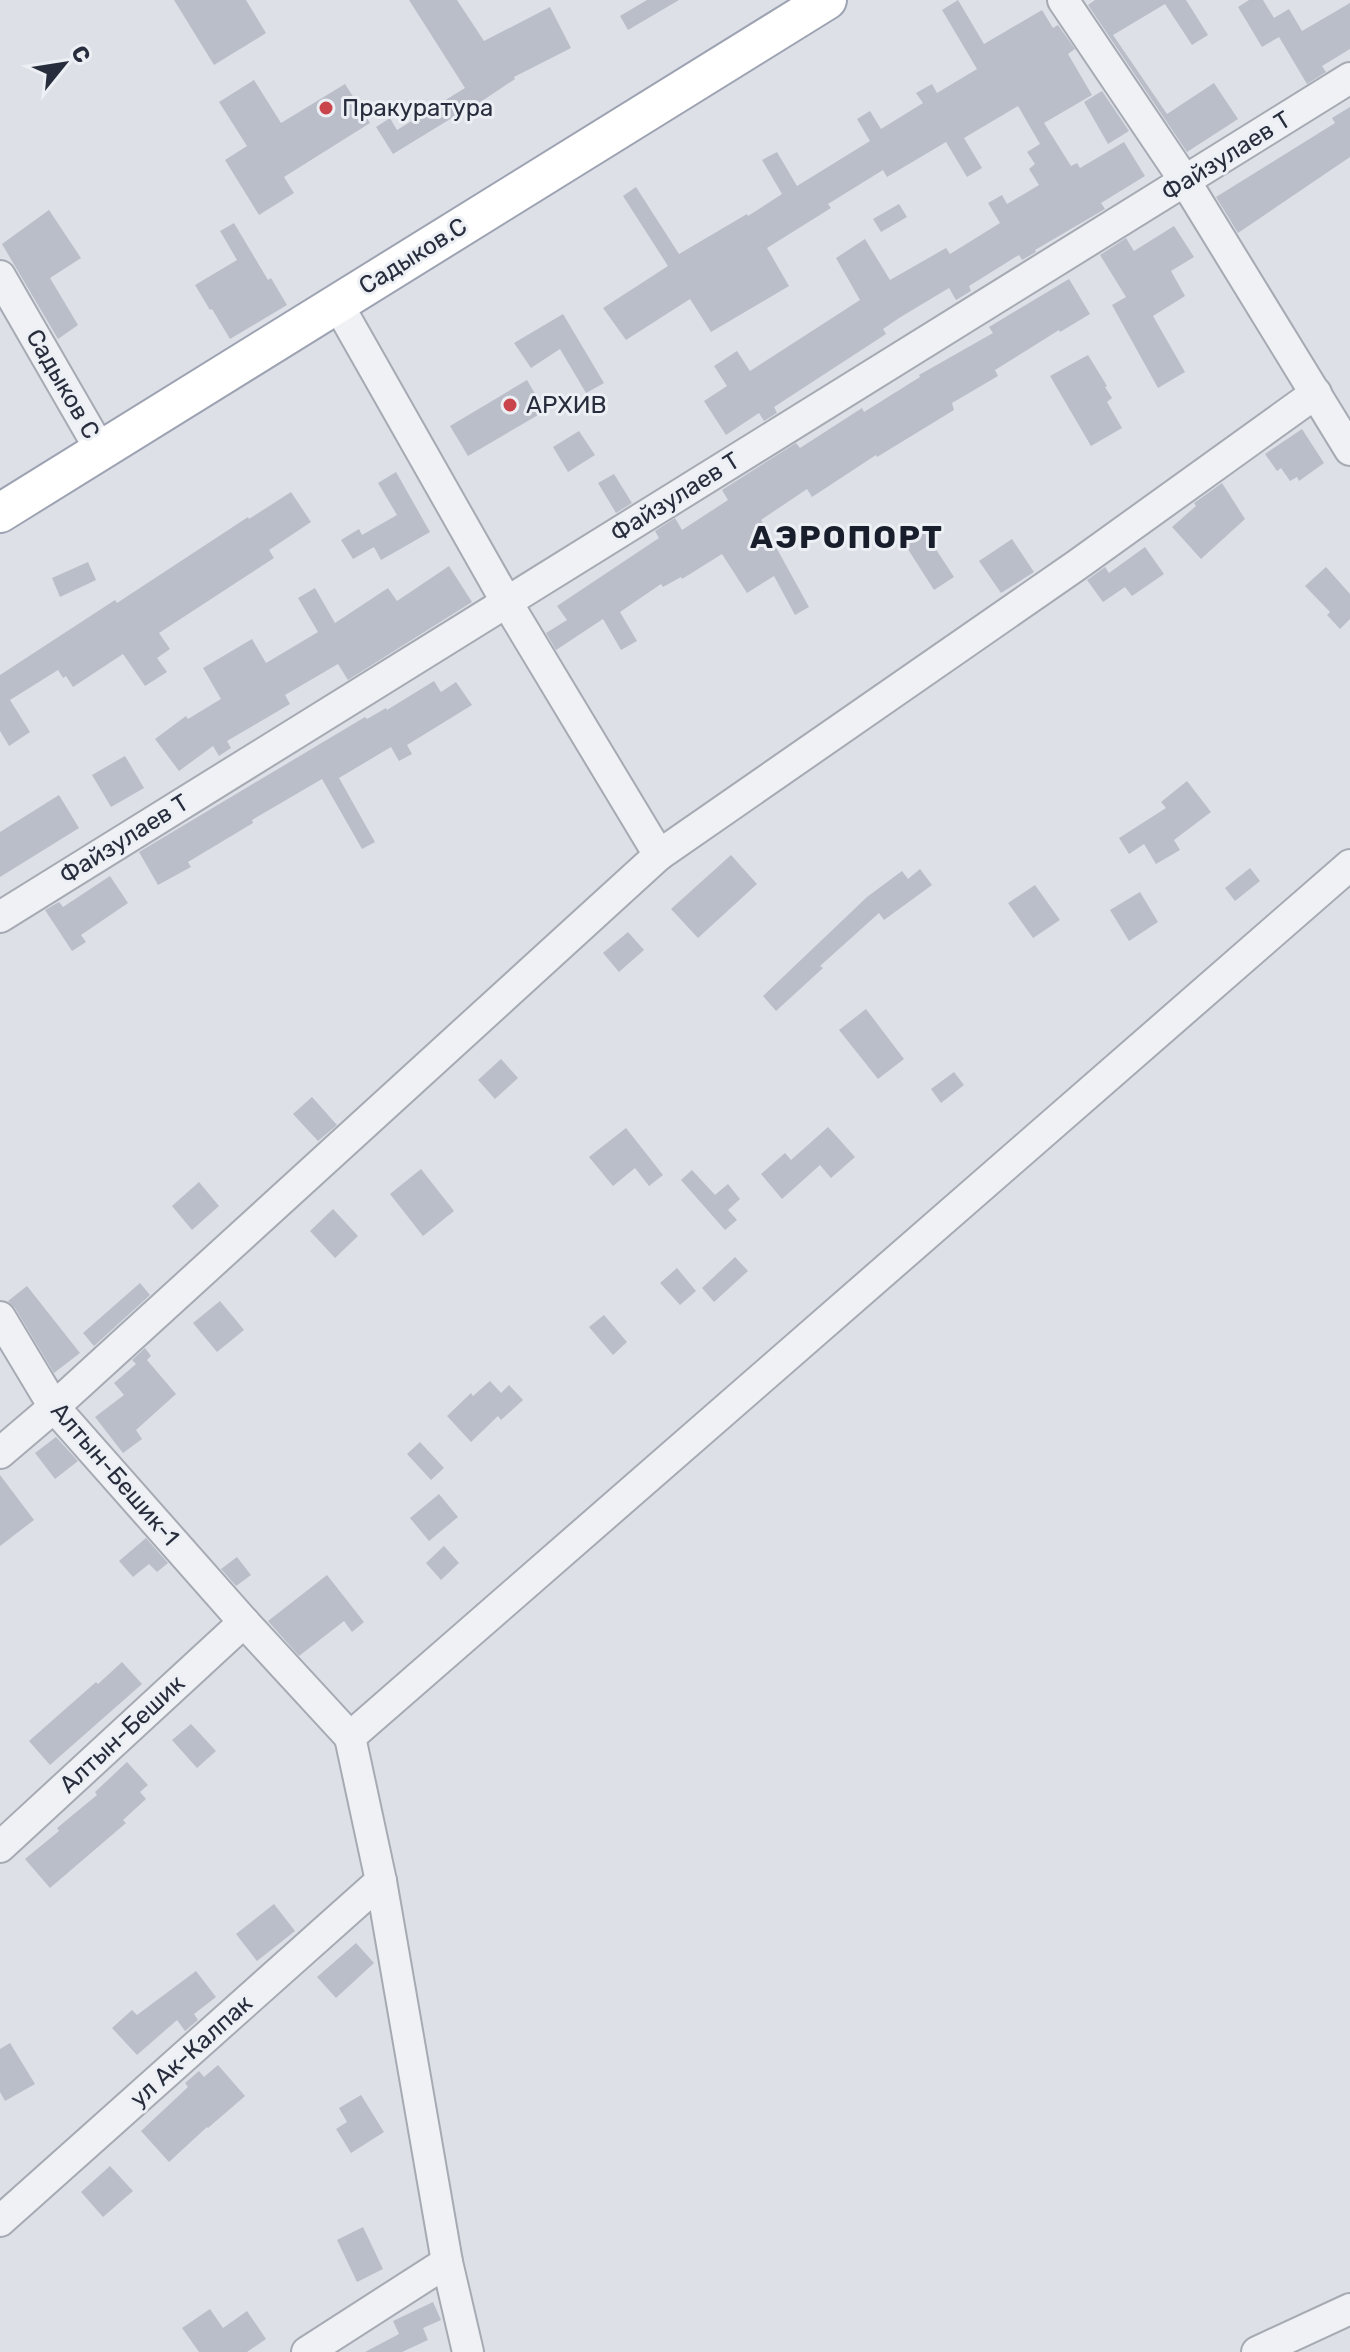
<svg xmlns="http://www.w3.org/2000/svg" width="1350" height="2352" viewBox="0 0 1350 2352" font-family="Rubik,sans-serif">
	<rect width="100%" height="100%" fill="#dde0e6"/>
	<g fill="#babec9">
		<polygon points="174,0 246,0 266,33 214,65"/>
		<polygon points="409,0 457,0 484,41 550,7 571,48 514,77 515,79 479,103 478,102 393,154 376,127 390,118 397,130 465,88"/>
		<polygon points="647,0 679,0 628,30 620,16"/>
		<polygon points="958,0 984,44 1042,10 1053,28 1058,25 1075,49 1068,54 1092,95 1044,123 1071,166 1077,163 1080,168 1124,142 1145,176 1101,203 1105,209 1035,250 1036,252 1022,260 1019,255 969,286 971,291 956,300 949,288 899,318 883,329 886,334 774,407 777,413 764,421 759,413 726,435 704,401 727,386 714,366 737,351 750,371 860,300 836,258 865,239 890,280 946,248 950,254 1000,223 988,203 1002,195 1007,204 1039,185 1029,169 1035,164 1027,152 1040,144 1018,106 964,138 982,168 967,177 946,142 887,177 883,170 828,204 831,208 767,248 789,286 711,332 690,299 626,340 603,308 668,266 623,196 636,187 679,254 747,214 748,216 782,194 762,160 777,152 797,186 870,141 857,119 870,111 881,129 923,103 916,93 932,84 937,93 977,69 942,10"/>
		<polygon points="1095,0 1186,0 1208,35 1192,45 1165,4 1113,35 1167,114 1214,83 1238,119 1187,152 1088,5"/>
		<polygon points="1249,0 1263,0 1274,18 1289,9 1302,31 1350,3 1350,49 1322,66 1326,72 1307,84 1279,37 1262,47 1238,7"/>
		<polygon points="254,80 281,123 345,84 370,123 284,177 294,193 259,215 225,160 247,146 219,102"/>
		<polygon points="1102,91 1129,131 1108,144 1084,102"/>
		<polygon points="1350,107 1350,157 1238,233 1216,197 1335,123 1332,118"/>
		<polygon points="899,204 907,217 881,232 873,219"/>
		<polygon points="49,210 81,258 50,278 78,325 58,339 2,244"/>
		<polygon points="234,223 268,280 271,278 287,305 230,339 212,309 210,310 195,285 237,260 220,231"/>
		<polygon points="1174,226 1194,257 1171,271 1185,296 1153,316 1185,372 1158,388 1112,305 1126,297 1100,255 1126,238 1134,251"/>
		<polygon points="1069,279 1090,314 1060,332 1059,330 995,370 998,376 952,403 954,410 877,457 876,455 812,497 807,489 761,520 809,607 795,615 774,576 747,593 722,554 682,579 681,577 663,587 661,584 620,612 637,641 621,650 603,619 556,650 546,633 567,620 557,606 659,538 655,531 675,518 682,530 728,500 722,490 796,443 800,448 862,408 864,412 920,377 919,375 993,333 989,327"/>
		<polygon points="563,314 604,383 586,393 560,349 531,368 514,343"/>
		<polygon points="1088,355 1107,386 1105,387 1112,398 1107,402 1122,428 1091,446 1050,376"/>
		<polygon points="527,380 545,411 468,456 450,426"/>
		<polygon points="1302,429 1324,463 1299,481 1297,477 1290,481 1281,468 1277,471 1265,454"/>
		<polygon points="579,431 595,455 568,472 553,447"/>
		<polygon points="396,472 430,532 381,560 374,547 353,559 341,540 359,529 362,535 397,515 378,483"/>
		<polygon points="614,474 632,503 616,513 598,483"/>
		<polygon points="1222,483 1245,519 1201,559 1172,527 1196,506 1194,503"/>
		<polygon points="291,492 311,522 269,550 274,558 159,633 170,649 157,658 167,672 145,686 123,654 73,687 66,676 63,678 58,670 10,700 30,732 9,746 0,731 0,675 115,600 117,603 248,517 249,519"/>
		<polygon points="922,528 954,577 934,590 902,540"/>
		<polygon points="1012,539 1034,572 1001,593 979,561"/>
		<polygon points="1145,547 1164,574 1132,596 1125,587 1103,602 1087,580 1105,567 1109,573"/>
		<polygon points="88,562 96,580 60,597 52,578"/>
		<polygon points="449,566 472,602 348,680 338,664 285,695 290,704 227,741 231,748 219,756 213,746 179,771 155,739 186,716 188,719 221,699 203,668 252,639 266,663 318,632 298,598 315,588 335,623 388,588 397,601"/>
		<polygon points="1326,567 1350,594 1350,619 1340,629 1327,615 1330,612 1305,586"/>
		<polygon points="434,681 441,692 456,682 472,705 407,745 412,754 399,761 391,747 339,778 375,842 362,849 322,779 252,820 253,823 188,862 191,867 158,885 139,852 365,717 367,719 386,708 387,710"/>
		<polygon points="125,756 144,788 111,807 92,775"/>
		<polygon points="1187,781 1211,812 1174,840 1180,850 1156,864 1144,844 1129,854 1119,838 1166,808 1161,802"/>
		<polygon points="59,795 79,828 0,877 0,832"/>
		<polygon points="731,855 757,884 698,938 671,909"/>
		<polygon points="1250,868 1260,881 1235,901 1225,888"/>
		<polygon points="920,869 932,885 884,920 879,913 820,966 823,968 776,1011 763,996 867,897 902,871 908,879"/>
		<polygon points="110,876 128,903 81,935 86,942 72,951 45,910 59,902 63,907"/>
		<polygon points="1035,885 1060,920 1033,938 1008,903"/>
		<polygon points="1140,892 1158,922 1129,941 1110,910"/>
		<polygon points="628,932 644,950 619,972 603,953"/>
		<polygon points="866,1009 904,1059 878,1079 839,1030"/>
		<polygon points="501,1059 518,1078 495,1099 478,1080"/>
		<polygon points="954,1072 964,1085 941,1103 931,1089"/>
		<polygon points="312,1097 337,1125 318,1141 293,1114"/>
		<polygon points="828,1127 855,1157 831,1178 820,1165 782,1199 761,1174 785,1153 791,1160"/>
		<polygon points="626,1128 663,1175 649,1186 635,1168 613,1186 589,1157"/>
		<polygon points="421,1169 454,1211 423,1236 390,1194"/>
		<polygon points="692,1170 715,1195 728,1184 740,1199 728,1210 737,1220 725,1230 681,1180"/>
		<polygon points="199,1182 219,1206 192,1230 172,1206"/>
		<polygon points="333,1209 358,1236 335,1258 310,1231"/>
		<polygon points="735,1257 748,1271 714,1302 702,1288"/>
		<polygon points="677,1268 696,1291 680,1305 660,1283"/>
		<polygon points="140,1283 150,1295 94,1346 83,1333"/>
		<polygon points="27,1286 80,1353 54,1373 15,1308 8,1301"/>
		<polygon points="220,1301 244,1330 217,1352 193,1323"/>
		<polygon points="604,1315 627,1342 613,1355 589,1327"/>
		<polygon points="145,1348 151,1356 147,1360 176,1394 136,1430 142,1439 123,1453 95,1417 124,1395 114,1383 136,1364 132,1360"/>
		<polygon points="490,1381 501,1393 509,1385 523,1400 501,1420 498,1416 471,1442 447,1416 471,1393 473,1396"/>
		<polygon points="56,1437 78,1461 55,1479 35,1453"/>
		<polygon points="420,1442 444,1468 431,1480 407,1454"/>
		<polygon points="0,1475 34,1520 0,1546"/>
		<polygon points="439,1494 458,1517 429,1541 410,1518"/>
		<polygon points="146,1538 168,1563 157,1572 149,1564 133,1577 119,1561"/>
		<polygon points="444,1546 459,1563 441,1580 426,1563"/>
		<polygon points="237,1557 251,1575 236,1586 221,1569"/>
		<polygon points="327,1575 364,1622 352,1632 344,1621 299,1656 268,1621"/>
		<polygon points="122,1662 142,1684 50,1765 29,1741 96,1682 98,1684"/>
		<polygon points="191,1724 216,1751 197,1768 172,1740"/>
		<polygon points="127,1762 148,1785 140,1792 146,1799 123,1820 126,1823 50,1888 25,1859 59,1831 57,1828 97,1795 95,1792"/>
		<polygon points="274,1904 295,1931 257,1961 236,1934"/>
		<polygon points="356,1943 374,1963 336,1998 317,1977"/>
		<polygon points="196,1971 216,1997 194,2014 198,2020 185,2031 177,2020 137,2055 112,2028 132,2010 137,2015"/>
		<polygon points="10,2043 35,2084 5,2101 0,2092 0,2049"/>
		<polygon points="218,2065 245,2096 208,2128 207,2127 169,2162 141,2131 188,2087 185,2083 199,2071 204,2077"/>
		<polygon points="361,2095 384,2132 351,2153 336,2129 347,2122 339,2108"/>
		<polygon points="110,2166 133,2191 103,2217 81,2192"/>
		<polygon points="363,2227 383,2269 357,2282 337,2240"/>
		<polygon points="433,2302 441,2320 423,2328 428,2340 402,2352 365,2352 399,2334 393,2321"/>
		<polygon points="210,2309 223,2328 247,2311 266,2339 247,2352 199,2352 182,2328"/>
	</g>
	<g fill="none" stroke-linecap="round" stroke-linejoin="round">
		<g stroke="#a6aab3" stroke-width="34">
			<g id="minor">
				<polyline points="1063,0 1185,181 1350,450"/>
				<polyline points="0,276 101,451"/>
				<polyline points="659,855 1077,565 1316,393"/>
				<polyline points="0,917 1350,78"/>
				<polyline points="0,1317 54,1407 244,1622 350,1737"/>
				<polyline points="0,1453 54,1407 659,855 506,601 337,303"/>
				<polyline points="0,1847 244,1622"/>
				<polyline points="0,2221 381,1881"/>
				<polyline points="307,2352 447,2262"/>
				<polyline points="468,2352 447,2262 381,1881 350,1737 1350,865"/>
				<polyline points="1257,2352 1350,2309"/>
			</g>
		</g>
		<g stroke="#9da3b2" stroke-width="42">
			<polyline id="major" points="0,513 827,0"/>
		</g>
		<use href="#minor" stroke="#eff1f5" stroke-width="30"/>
		<use href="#major" stroke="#fff" stroke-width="38"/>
	</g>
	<g fill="#c9444b" stroke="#eceff4" stroke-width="3">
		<circle cx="326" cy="108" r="8"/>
		<circle cx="510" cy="405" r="8"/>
	</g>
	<g text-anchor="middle" stroke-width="6" stroke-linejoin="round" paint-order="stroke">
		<g font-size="24" fill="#272d3c" stroke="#eceff4" text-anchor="start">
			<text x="342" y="116">Пракуратура</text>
			<text x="526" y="413">АРХИВ</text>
		</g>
		<g font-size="24" fill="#272d3c" stroke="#eceff4">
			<text transform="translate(1226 156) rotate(-32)" y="8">Файзулаев Т</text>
			<text transform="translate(413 256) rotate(-32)" y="8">Садыков.С</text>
			<text transform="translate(63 384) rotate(60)" y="8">Садыков С</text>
			<text transform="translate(675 497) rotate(-32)" y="8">Файзулаев Т</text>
			<text transform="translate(124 839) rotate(-32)" y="8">Файзулаев Т</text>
			<text transform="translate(115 1474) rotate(49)" y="8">Алтын-Бешик-1</text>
			<text transform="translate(122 1734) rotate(-43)" y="8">Алтын-Бешик</text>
			<text transform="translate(191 2051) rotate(-42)" y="8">ул Ак-Калпак</text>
		</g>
		<g font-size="32" font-weight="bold" letter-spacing="2" fill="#191e2d" stroke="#eceff4">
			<text x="847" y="548">АЭРОПОРТ</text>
		</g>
	</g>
	<g transform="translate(64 64) rotate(60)" stroke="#eceff4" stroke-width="6" paint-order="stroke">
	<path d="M0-6L14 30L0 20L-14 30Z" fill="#272d3c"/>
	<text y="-12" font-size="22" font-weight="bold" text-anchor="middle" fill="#272d3c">С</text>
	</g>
</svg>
